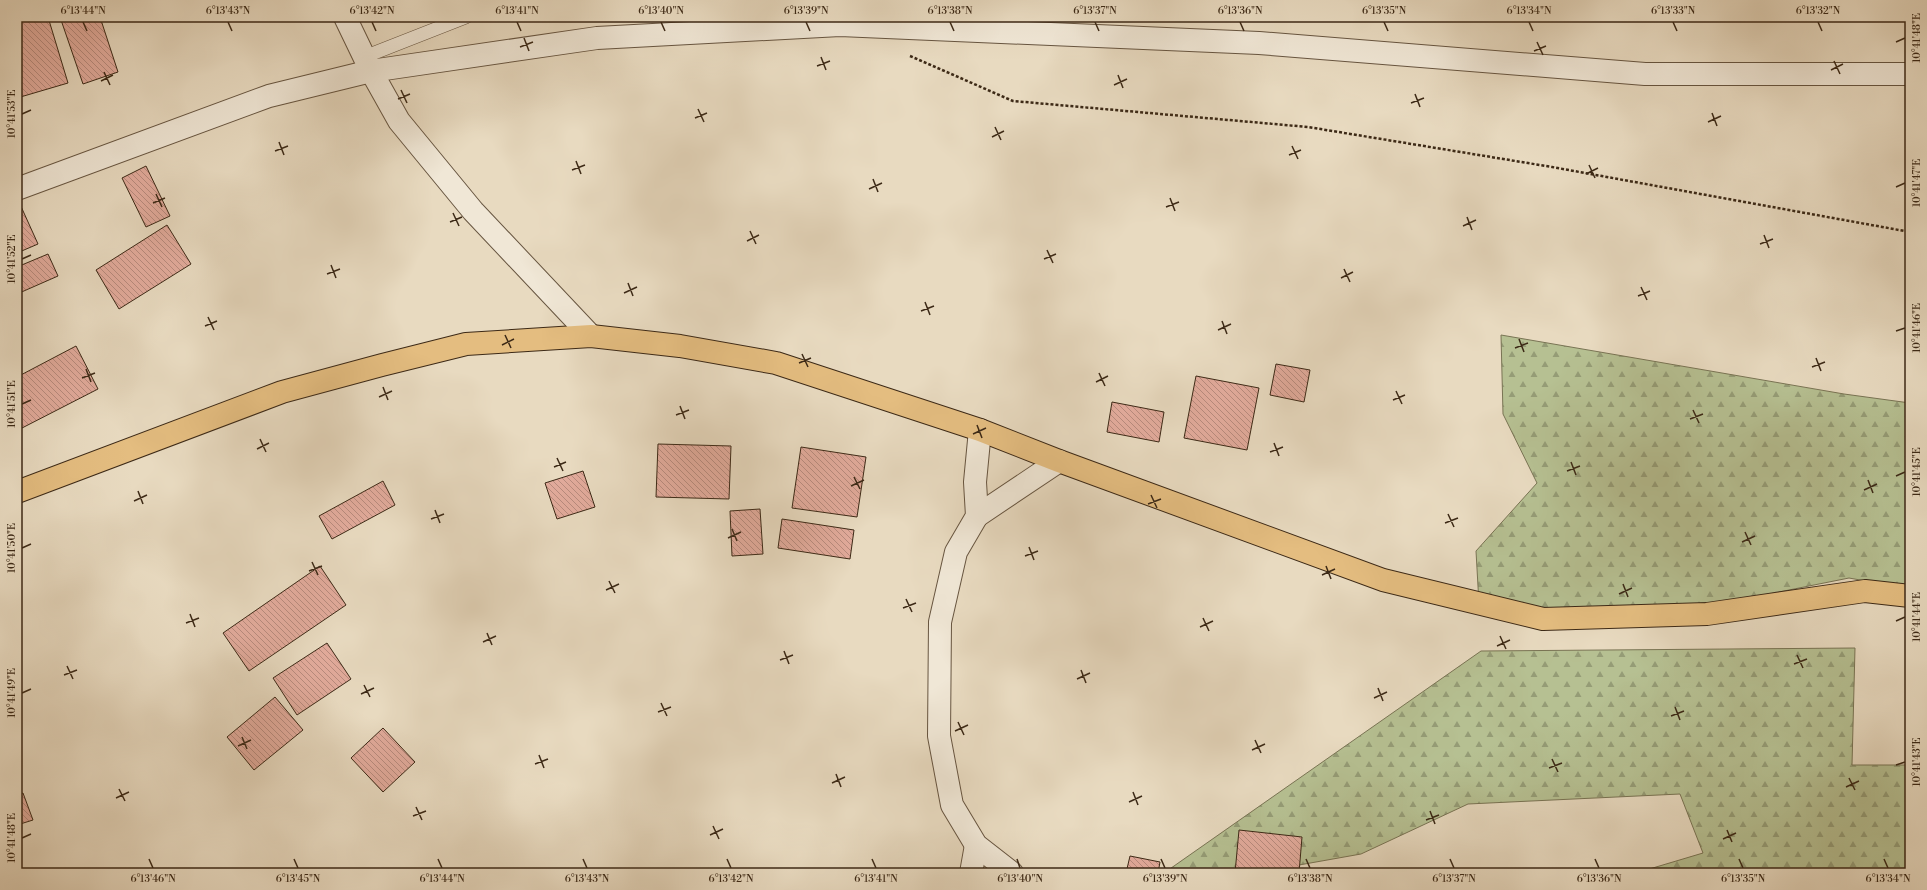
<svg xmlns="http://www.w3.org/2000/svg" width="1927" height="890" viewBox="0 0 1927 890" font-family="'Libre Bodoni',serif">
	<defs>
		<pattern id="forest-firs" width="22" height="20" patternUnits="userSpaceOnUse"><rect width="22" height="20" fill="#b6c092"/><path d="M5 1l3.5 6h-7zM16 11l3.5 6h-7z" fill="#959c76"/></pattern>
		<pattern id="building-back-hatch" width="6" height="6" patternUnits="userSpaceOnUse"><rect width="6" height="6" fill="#e2ab9c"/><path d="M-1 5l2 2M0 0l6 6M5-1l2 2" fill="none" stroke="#b88b7e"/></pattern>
	</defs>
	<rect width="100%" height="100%" fill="#e8dac0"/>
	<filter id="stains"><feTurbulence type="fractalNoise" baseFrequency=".005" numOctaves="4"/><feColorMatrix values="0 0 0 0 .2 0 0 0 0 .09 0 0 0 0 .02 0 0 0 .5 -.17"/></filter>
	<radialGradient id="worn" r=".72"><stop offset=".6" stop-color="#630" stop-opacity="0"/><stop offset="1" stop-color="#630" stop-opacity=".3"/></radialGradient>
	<g fill="url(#forest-firs)" stroke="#797454">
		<polygon points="1501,335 1844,394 1910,403 1910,589 1849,578 1614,625 1479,604 1476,551 1537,483 1503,414"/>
		<polygon points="1855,648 1852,765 1910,765 1910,873 1636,873 1703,853 1680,794 1468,804 1361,854 1254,873 1164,873 1481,651"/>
	</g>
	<g fill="url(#building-back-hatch)" stroke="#3c2916">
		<polygon points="17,17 48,17 68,83 17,98"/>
		<polygon points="60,17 100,17 118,72 83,84"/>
		<polygon points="146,166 170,216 146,227 122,178"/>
		<polygon points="19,202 38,244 17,253 17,203"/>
		<polygon points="167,225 191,264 119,309 96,270"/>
		<polygon points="48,254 58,276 17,294 17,267"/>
		<polygon points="76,346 98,389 22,428 17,418 17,377"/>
		<polygon points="1276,364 1310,370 1304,402 1270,395"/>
		<polygon points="1196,376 1259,388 1247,450 1184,438"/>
		<polygon points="1112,402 1164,412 1159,442 1107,432"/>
		<polygon points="658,444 731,446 729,499 656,497"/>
		<polygon points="801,447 866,457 857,517 792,508"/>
		<polygon points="583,471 595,507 557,519 545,483"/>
		<polygon points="383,481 395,505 332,539 319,516"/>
		<polygon points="760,509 763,554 732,556 730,511"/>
		<polygon points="782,519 854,530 850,559 778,548"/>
		<polygon points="320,566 346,605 249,671 223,633"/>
		<polygon points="327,643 351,679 297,715 273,678"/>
		<polygon points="275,697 303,730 254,770 227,737"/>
		<polygon points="383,728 415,762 383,792 351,758"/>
		<polygon points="23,793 33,820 17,825 17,795"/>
		<polygon points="1239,830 1302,837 1299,873 1235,873"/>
		<polygon points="1130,856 1160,862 1158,873 1126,873"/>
	</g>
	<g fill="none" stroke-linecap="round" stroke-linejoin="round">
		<g stroke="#675540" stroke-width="14">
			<polyline id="service" points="364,57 466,17"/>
		</g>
		<g stroke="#675540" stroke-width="24">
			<g id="minor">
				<polyline points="345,17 371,71 399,121 473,211 591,336"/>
				<polyline points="980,430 975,482 977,516 956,552 940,622 939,736 952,805 976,845 1012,873"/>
				<polyline points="977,516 1059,461"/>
				<polyline points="971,873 976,845"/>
			</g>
		</g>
		<g stroke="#675540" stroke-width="24">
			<polyline id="tertiary" points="17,189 269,96 371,71 597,38 840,25 1259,43 1645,74 1910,74"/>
		</g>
		<g stroke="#3c2916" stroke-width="24">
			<polyline id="trunk" points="17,492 282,392 382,365 466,344 591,336 680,346 776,363 980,430 1059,461 1383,580 1543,619 1707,614 1865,591 1910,596"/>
		</g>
		<polyline stroke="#3c2916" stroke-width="2.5" stroke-dasharray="3 2" stroke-linecap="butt" points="910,56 1013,101 1308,127 1552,167 1910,232"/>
		<use href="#service" stroke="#f0e7d6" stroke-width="13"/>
		<use href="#minor" stroke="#f0e7d6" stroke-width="22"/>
		<use href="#tertiary" stroke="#f0e7d6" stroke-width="22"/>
		<use href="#trunk" stroke="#e4bd80" stroke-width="22"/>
	</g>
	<path fill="none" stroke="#3c2916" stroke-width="1.5" d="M83,22L87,31M228,22L232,31M372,22L376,31M517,22L521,31M661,22L665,31M806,22L810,31M950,22L954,31M1095,22L1099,31M1240,22L1244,31M1384,22L1388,31M1529,22L1533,31M1673,22L1677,31M1818,22L1822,31M524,38L529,51M1537,42L1543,55M1896,42L1905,38M520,47L533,42M1534,51L1546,46M821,57L826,70M1834,61L1840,74M817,66L830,61M1831,70L1843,64M104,72L110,85M1118,75L1123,88M101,81L113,75M1114,85L1127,79M401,90L407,103M1415,94L1420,107M398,99L410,94M1411,103L1424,98M698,109L704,122M1712,113L1717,126M22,114L31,110M695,118L707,113M1708,122L1721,116M995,127L1001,140M992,137L1004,131M279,142L284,155M1292,146L1298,159M275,151L288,146M1289,155L1301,150M576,161L581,174M1589,165L1595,178M572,170L585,165M1586,174L1598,168M873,179L878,192M1896,187L1905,183M869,189L882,183M156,194L162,207M1170,198L1175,211M153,203L165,198M1166,207L1179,202M453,213L459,226M1467,217L1472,230M450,222L462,217M1463,226L1476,220M750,231L756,244M1764,235L1769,248M747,241L759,235M1760,244L1773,239M1047,250L1053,263M22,259L31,255M1044,259L1056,254M331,265L336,278M1344,269L1350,282M327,274L340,269M1341,278L1353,272M628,283L633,296M1641,287L1647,300M624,293L637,287M1638,296L1650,291M925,302L930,315M921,311L934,306M208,317L214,330M1222,321L1227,334M205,326L217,321M1218,330L1231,324M1896,331L1905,328M505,335L511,348M1519,339L1524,352M502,345L514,339M1515,348L1528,343M802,354L808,367M1816,358L1821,371M799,363L811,358M1812,367L1825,362M86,369L91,382M1099,373L1105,386M82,378L95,373M1096,382L1108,376M383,387L388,400M1396,391L1402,404M379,397L392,391M1393,400L1405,395M22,404L31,400M680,406L685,419M1693,410L1699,423M676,415L689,410M1690,419L1703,414M977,425L982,438M973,434L986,428M260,439L266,452M1274,443L1279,456M257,449L269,443M1270,452L1283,447M557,458L563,471M1571,462L1576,475M554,467L566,462M1567,471L1580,466M1896,476L1905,472M854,477L860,489M1868,480L1873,493M851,486L864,480M1864,490L1877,484M138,491L143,504M1151,495L1157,508M134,501L147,495M1148,504L1161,499M435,510L440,523M1448,514L1454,527M431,519L444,514M1445,523L1458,518M732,529L737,541M1745,532L1751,545M728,538L741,532M1742,542L1755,536M1029,547L1034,560M22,548L31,544M1025,556L1038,551M312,562L318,575M1326,566L1331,579M309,571L322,566M1322,575L1335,569M609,581L615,593M1623,584L1628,597M606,590L619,584M1619,594L1632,588M906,599L912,612M903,608L916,603M190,614L195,627M1203,618L1209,631M1896,621L1905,617M186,623L199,618M1200,627L1213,621M487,633L492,645M1500,636L1506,649M483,642L496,636M1497,646L1510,640M784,651L789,664M1797,655L1803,668M780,660L793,655M1794,664L1807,659M67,666L73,679M1081,670L1086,683M64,675L77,670M1077,679L1090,673M364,685L370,697M1378,688L1383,701M22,693L31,689M361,694L374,688M1374,698L1387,692M661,703L667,716M1675,707L1680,720M658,712L671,707M1671,716L1684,711M958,722L964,735M955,731L968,725M242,737L247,749M1255,740L1261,753M238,746L251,740M1252,750L1265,744M539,755L544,768M1552,759L1558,772M535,764L548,759M1896,765L1905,762M1549,768L1562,763M836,774L841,787M1849,778L1855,790M832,783L845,777M1846,787L1859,781M119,789L125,801M1133,792L1138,805M116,798L129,792M1129,802L1142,796M416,807L422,820M1430,811L1435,824M413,816L426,811M1426,820L1439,815M713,826L719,839M1727,830L1732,842M710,835L723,829M22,838L31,834M1723,839L1736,833M149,859L153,868M294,859L298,868M438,859L442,868M583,859L587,868M727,859L731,868M872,859L876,868M1017,859L1020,868M1161,859L1165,868M1306,859L1310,868M1450,859L1454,868M1595,859L1599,868M1739,859L1743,868M1884,859L1888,868"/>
	<rect width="1927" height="890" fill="none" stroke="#e8dac0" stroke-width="44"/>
	<rect x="22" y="22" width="1883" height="846" fill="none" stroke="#3c2916" stroke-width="1.5"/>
	<g font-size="10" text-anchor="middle" fill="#3c2916">
		<text x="83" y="14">6°13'44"N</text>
		<text x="228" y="14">6°13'43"N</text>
		<text x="372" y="14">6°13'42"N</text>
		<text x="517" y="14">6°13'41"N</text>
		<text x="661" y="14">6°13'40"N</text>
		<text x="806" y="14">6°13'39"N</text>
		<text x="950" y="14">6°13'38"N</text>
		<text x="1095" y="14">6°13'37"N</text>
		<text x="1240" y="14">6°13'36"N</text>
		<text x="1384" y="14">6°13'35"N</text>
		<text x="1529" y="14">6°13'34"N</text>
		<text x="1673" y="14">6°13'33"N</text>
		<text x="1818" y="14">6°13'32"N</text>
		<text transform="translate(1916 38) rotate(-90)" y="4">10°41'48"E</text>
		<text transform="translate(11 114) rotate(-90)" y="4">10°41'53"E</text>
		<text transform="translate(1916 183) rotate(-90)" y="4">10°41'47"E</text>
		<text transform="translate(11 259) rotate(-90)" y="4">10°41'52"E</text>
		<text transform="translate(1916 328) rotate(-90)" y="4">10°41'46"E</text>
		<text transform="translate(11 404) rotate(-90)" y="4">10°41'51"E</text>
		<text transform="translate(1916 472) rotate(-90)" y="4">10°41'45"E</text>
		<text transform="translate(11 548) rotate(-90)" y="4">10°41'50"E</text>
		<text transform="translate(1916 617) rotate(-90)" y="4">10°41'44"E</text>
		<text transform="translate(11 693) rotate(-90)" y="4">10°41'49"E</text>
		<text transform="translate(1916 762) rotate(-90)" y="4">10°41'43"E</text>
		<text transform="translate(11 838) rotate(-90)" y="4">10°41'48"E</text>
		<text x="153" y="882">6°13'46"N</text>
		<text x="298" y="882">6°13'45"N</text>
		<text x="442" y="882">6°13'44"N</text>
		<text x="587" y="882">6°13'43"N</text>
		<text x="731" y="882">6°13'42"N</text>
		<text x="876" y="882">6°13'41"N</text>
		<text x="1020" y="882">6°13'40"N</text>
		<text x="1165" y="882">6°13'39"N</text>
		<text x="1310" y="882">6°13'38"N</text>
		<text x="1454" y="882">6°13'37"N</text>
		<text x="1599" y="882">6°13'36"N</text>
		<text x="1743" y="882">6°13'35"N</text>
		<text x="1888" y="882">6°13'34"N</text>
	</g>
	<rect width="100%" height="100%" filter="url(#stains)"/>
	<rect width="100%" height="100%" fill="url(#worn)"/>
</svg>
